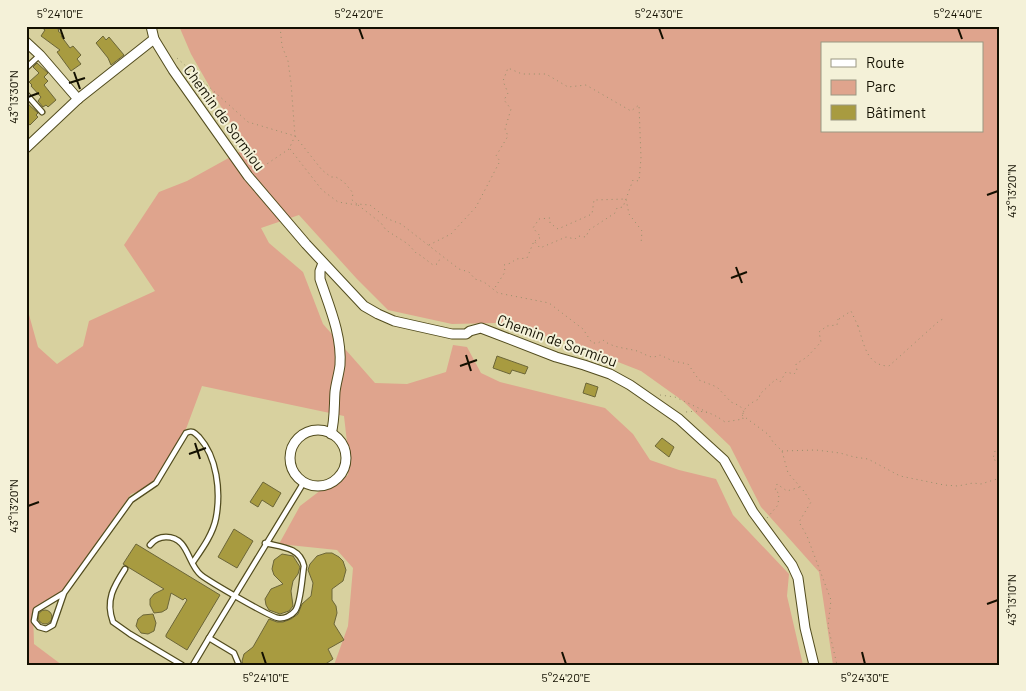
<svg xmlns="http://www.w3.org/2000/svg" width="1026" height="691" viewBox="0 0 1026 691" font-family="Barlow,sans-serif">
	<rect width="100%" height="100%" fill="#d8d19f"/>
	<path fill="#dfa48d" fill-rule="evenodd" d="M179,26H1000V665H833L819,572L761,507L730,446L683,401L641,371L567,342L496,323L452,324L388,310L357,279L299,215L261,228L269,243L303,272L323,324L375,383L407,384L446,372L453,345L467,347L481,373L500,382L605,408L633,434L650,460L679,470L716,479L733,515L789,574L787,596L803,665H334L348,626L353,568L337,550L279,544L300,506L321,490L348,475L349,460L344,416L202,386L186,429L151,487L131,494L59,595L33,609L34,644L62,665H26V304L38,347L57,364L83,346L89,321L155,291L124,245L159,192L187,181L245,149L191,54ZM822,44H982V131H822Z"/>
	<g fill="#a89b40" stroke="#6c6638">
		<polygon points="40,26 54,26 59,30 58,31 63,35 61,36 70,48 73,46 81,55 77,59 81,64 71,71 57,52 60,50 41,36 45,30"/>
		<polygon points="103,36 106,40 109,37 124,55 111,65 108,58 96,43"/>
		<polygon points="37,63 48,73 44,77 48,81 44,85 56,100 48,107 46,105 43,107 38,101 41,97 31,86 32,85 29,82 39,73 33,67"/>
		<polygon points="26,102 38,113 36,115 38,117 30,125 26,122"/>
		<polygon points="497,356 528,367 525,374 512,370 510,374 493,368"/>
		<polygon points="586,383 598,387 595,397 583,393"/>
		<polygon points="662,438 674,447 669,457 655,446"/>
		<polygon points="263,482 281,493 273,507 262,500 258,507 250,502"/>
		<polygon points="234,529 253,541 237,568 218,557"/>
		<polygon points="136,544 220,595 187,650 166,637 166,635 187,600 185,598 183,600 171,593 167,609 162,612 154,613 150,605 150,599 154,594 164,589 123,564"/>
		<polygon points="326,553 332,553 339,557 343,561 346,570 343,581 332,589 332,600 336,606 337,613 334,624 344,640 328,649 333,659 324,665 243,665 242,661 244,654 253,647 269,619 277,622 283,622 291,619 298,614 302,604 311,596 313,583 308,570 310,564 317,556"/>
		<polygon points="282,554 293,556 300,567 298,574 293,581 291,591 293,606 289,611 280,614 269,610 266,605 265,599 271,589 283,584 274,575 272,569 274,560"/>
		<circle cx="45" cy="617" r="7"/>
		<polygon points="153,614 156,623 154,631 148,634 141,633 136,626 138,619 143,615"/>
	</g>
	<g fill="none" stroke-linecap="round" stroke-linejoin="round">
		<g stroke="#524c1e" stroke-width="7">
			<g id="service">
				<polyline points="26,68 40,55"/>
				<polyline points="26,94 42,112"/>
				<path d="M150,545C154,540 160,537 166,537C189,537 187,564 201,575C210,582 270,617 278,618C284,619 291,616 295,611C301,603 302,577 304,566C300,547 281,547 265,543"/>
				<path d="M125,569C114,586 105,600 113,622L130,634L182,665"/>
				<path d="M64,593L53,625L46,629L39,627L34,621L36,610L64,593L131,500L156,483L186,433C192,430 194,432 199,437C217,457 221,491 216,518C213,534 202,549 193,562"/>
				<polyline points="193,665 209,638"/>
				<polyline points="239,665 234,653 209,638 304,482"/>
			</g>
		</g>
		<g stroke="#524c1e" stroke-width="11">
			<g id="minor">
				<polyline points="151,26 154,39 173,70 248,176 306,244 364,306 378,314 394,321 452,334 466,334 470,331 481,328 556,357 584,365 610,374 630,385 679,419 724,460 753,512 792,565 798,578 805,628 814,665"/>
				<polyline points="26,42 40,55 78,99"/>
				<polyline points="26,148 78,99 154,39"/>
				<path d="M323,263L320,271V279C329,306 342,335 340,365C339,374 336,383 335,392C334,406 335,420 331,434"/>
				<circle cx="318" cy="458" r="28"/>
			</g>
		</g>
		<g stroke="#97916b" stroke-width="1" stroke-dasharray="1 4" stroke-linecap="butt">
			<path d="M177,58L248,122L295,136L322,170L331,177H336L344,182L353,193L352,200L357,204L370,205L388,219L401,224L459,269L469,272L475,279L484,282L498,293L549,303L583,329L592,343H598L603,340C611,347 624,348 633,350C640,351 646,356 652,357C655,357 658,356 660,355L673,361L688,364L699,380L717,387L731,402L740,406L744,412"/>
			<polyline points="290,149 322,190 338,202 357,205"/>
			<polyline points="255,172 289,149 295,136 291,83 288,61 282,46 280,26"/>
			<polyline points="358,205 381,223 386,230 408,244 417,254 420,255 433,265 437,264 438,261 443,258"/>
			<polyline points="535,241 541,237 533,228 539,219 550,218 550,223 558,229 592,214 594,200 626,199 629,214 642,231 641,244"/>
			<polyline points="429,245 451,234 476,207 500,161 496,156 508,136 505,129 511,109 504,100 508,93 503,81 508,68 522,74 546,74 568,87 586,85 631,111 639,105 641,158 639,181 633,180 623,207 617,208 615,213 589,230 586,237 578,236 575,239 566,237 540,248 534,241 527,258 516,259 511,263 504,265 505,272 494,289"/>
			<polyline points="839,319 851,311 858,326"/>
			<path d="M858,326C864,343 866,366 889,366L939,321L945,318"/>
			<polyline points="660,395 675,397 707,412"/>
			<path d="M686,412C704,410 711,412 725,422L743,419C741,409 750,403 759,399L760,394L776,379L780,382L786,372L794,374L797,371L796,364L807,357L821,342L819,332L827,326L837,325L838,319"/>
			<polyline points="742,415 769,435 773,442 782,451 788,473 803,490 811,502 799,522 807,536 831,600 828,626 837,665"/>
			<polyline points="1000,450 995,451 993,459 1000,463"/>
			<polyline points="782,451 816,450 840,453 854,457 868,459 900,476 944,485 958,486 973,483 981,484 1000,478"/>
			<polyline points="767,518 778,505 779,493 775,491 777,484 787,491 800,487"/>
		</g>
		<use href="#service" stroke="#fff" stroke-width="4.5"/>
		<use href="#minor" stroke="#fff" stroke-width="9"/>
	</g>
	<path fill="none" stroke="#131001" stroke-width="2" d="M60,28L64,39M359,28L363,39M659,28L663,39M958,28L962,39M74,72L80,89M69,83L85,78M28,97L39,93M987,195L998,191M736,267L742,283M731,278L747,272M466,355L471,371M460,366L477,360M195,443L200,459M189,454L206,448M28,506L39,502M987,604L998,600M262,652L266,664M562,652L566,664M862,652L865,664"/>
	<g text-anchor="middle" stroke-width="4" stroke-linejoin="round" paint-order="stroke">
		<g font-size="15" fill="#131001" stroke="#f4f1d8">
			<text transform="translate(224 118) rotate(54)" y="5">Chemin de Sormiou</text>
			<text transform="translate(557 341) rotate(20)" y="5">Chemin de Sormiou</text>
		</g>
	</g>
	<rect width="1026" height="691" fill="none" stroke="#f4f1d8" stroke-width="55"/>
	<rect x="821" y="42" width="162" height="90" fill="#f4f1d8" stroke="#9a9782"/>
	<rect x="831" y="59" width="25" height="8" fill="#ffffff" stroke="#9a9782"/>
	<text x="866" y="68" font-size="15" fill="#131001">Route</text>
	<rect x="831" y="80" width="25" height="15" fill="#dfa48d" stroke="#9a9782"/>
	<text x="866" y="92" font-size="15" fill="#131001">Parc</text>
	<rect x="831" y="105" width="25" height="15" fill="#a89b40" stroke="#9a9782"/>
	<text x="866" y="118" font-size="15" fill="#131001">Bâtiment</text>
	<rect x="28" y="28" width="970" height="636" fill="none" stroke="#131001" stroke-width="2"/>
	<g font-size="12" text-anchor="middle" fill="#131001">
		<text x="60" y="18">5°24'10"E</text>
		<text x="359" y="18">5°24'20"E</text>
		<text x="659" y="18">5°24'30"E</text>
		<text x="958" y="18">5°24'40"E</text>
		<text transform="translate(14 97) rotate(-90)" y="4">43°13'30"N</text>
		<text transform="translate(1012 191) rotate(-90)" y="4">43°13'20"N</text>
		<text transform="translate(14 506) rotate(-90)" y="4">43°13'20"N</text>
		<text transform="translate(1012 600) rotate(-90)" y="4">43°13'10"N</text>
		<text x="266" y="682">5°24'10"E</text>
		<text x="566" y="682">5°24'20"E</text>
		<text x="865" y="682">5°24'30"E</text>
	</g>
</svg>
